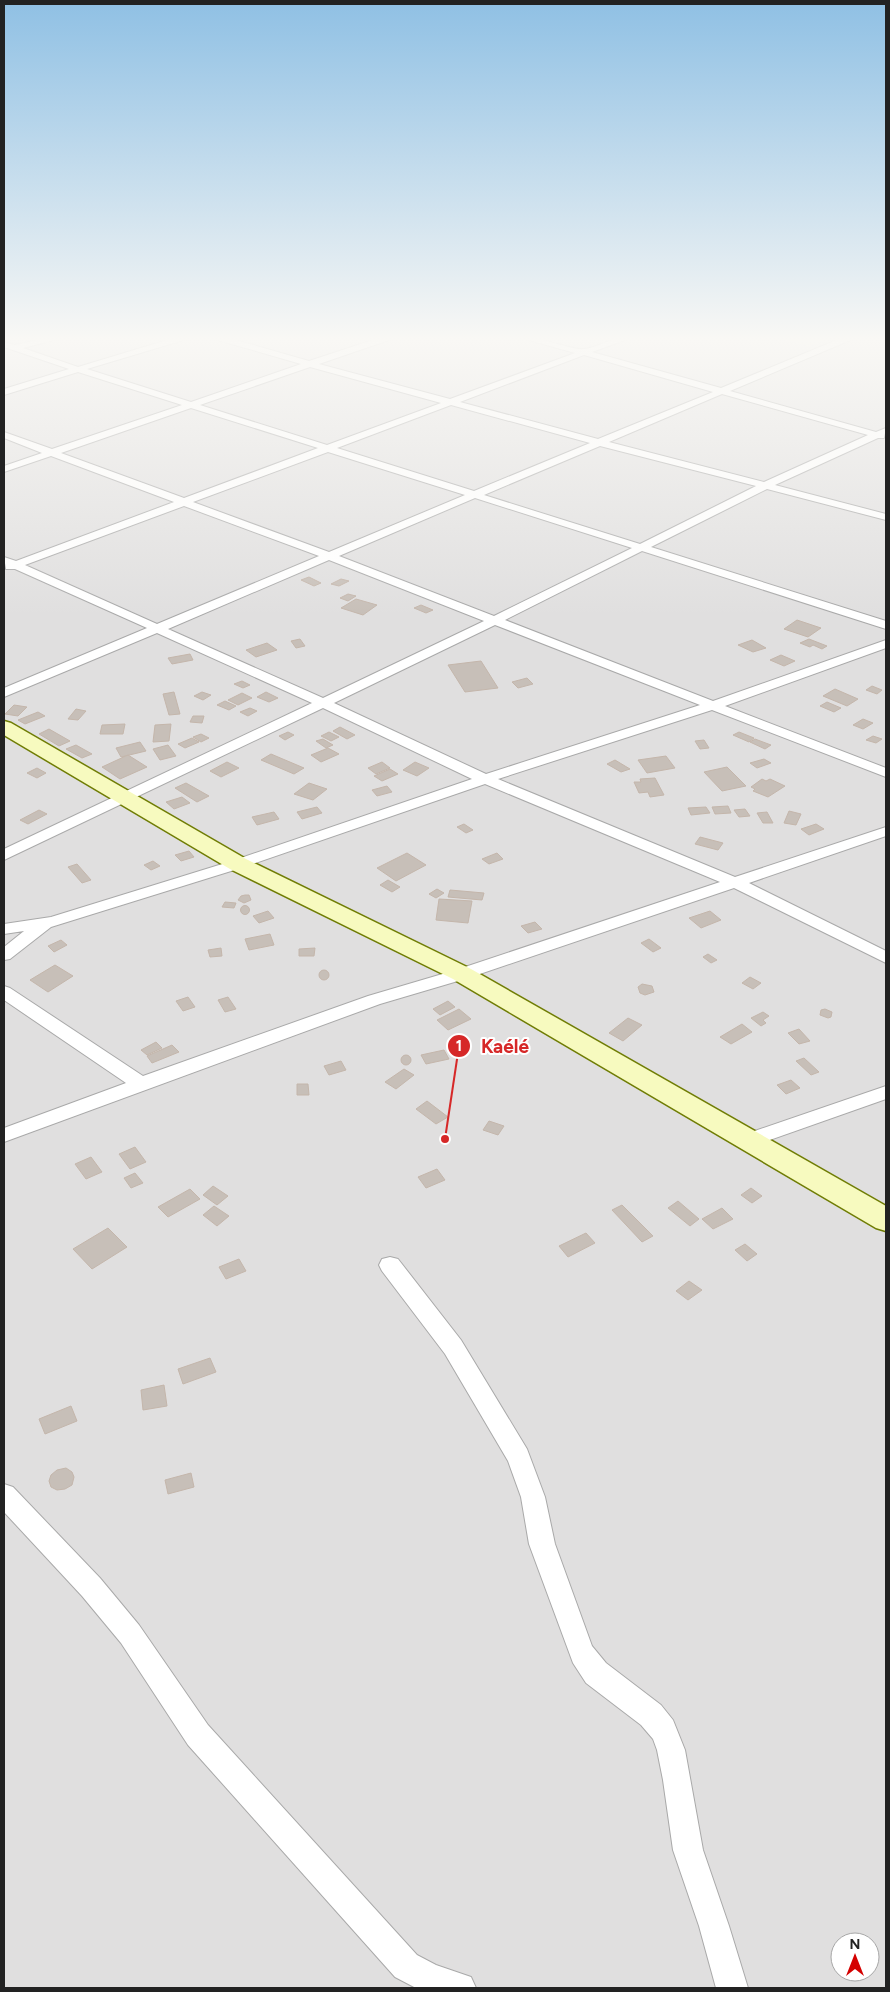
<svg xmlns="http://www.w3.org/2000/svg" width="890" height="1992" viewBox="0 0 890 1992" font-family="Figtree,sans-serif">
	<rect width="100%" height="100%" fill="#f2efe9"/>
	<path fill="#e0dfdf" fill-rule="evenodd" d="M4,337H886V1988H4ZM840,1942H870V1972H840Z"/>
	<polygon fill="#eef0d5" points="773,337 835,337 809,346"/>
	<g fill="#c7bfb8" stroke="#c4b6ab">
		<polygon points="309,577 321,583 314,586 301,580"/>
		<polygon points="341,579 349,581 339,586 331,584"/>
		<polygon points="348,594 356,596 348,601 340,598"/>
		<polygon points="356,599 377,605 363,615 341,608"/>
		<polygon points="421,605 433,610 426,613 414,608"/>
		<polygon points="797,620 821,628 808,637 784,629"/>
		<polygon points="300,639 305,646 296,648 291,641"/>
		<polygon points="809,639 827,646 822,649 813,645 810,647 800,643"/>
		<polygon points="752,640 766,648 753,652 738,645"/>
		<polygon points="267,643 277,650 256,657 246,650"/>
		<polygon points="190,654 193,660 172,664 168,658"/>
		<polygon points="781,655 795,661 784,666 770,660"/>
		<polygon points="481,661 498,688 465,692 448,665"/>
		<polygon points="527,678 533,684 518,688 512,682"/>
		<polygon points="242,681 250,685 243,688 234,684"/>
		<polygon points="872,686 882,690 877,694 866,690"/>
		<polygon points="835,689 858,699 847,706 823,696"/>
		<polygon points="174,692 180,714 169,715 163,694"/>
		<polygon points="202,692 211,695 203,700 194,696"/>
		<polygon points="266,692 278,698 269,702 257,697"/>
		<polygon points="242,693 252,698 238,705 228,700"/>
		<polygon points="225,701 236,706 229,710 217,705"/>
		<polygon points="827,702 841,708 834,712 820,706"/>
		<polygon points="14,705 27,707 18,716 5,714"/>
		<polygon points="250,708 257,711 248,716 240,712"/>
		<polygon points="76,709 86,711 78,720 68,719"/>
		<polygon points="38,712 45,716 25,724 18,720"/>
		<polygon points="193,716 204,716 202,723 190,722"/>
		<polygon points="863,719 873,723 863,729 853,725"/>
		<polygon points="125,724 123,734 100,734 102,725"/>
		<polygon points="171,724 169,741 153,742 155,725"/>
		<polygon points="340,727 355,735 347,739 333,731"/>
		<polygon points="49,729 70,741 59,746 39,734"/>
		<polygon points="288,732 294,735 285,740 279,736"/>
		<polygon points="329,732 339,737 331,741 321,736"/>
		<polygon points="739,732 754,738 749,742 733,735"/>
		<polygon points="201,734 209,738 201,742 193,737"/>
		<polygon points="873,736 882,739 876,743 866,740"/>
		<polygon points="192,738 199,742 185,748 178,744"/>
		<polygon points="323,739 333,745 326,748 316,741"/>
		<polygon points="755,739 771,745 765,749 750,742"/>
		<polygon points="704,740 709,748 700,749 695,741"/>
		<polygon points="140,742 146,751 121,757 116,748"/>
		<polygon points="76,745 92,754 82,758 66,749"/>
		<polygon points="168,745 176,756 160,760 153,749"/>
		<polygon points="328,748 339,754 321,762 311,755"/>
		<polygon points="271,754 304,768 294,774 261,760"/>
		<polygon points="128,755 147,767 120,779 102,767"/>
		<polygon points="666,756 675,768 647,773 638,760"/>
		<polygon points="764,759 771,763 757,768 750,763"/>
		<polygon points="615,760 630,769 621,772 607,764"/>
		<polygon points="227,762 239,768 221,777 210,771"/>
		<polygon points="382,762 390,768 376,774 368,768"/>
		<polygon points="415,762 429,768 417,776 403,770"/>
		<polygon points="727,767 746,786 722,791 704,772"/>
		<polygon points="37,768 46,773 37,778 27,773"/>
		<polygon points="390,769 398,774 382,781 374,776"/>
		<polygon points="655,778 664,795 650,797 648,792 639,793 634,782 641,782 640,779"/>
		<polygon points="762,779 766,781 770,779 785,786 768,797 753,791 755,789 751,787"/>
		<polygon points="186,783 209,796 197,802 175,788"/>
		<polygon points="309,783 327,789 313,800 294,794"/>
		<polygon points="387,786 392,792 377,796 372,790"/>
		<polygon points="182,797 190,803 174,809 166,802"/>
		<polygon points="728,806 731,813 715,814 712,807"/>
		<polygon points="317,807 322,813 302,819 297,812"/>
		<polygon points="706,807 710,813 691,815 688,808"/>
		<polygon points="745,809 750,816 739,817 734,810"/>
		<polygon points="39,810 47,814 28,824 20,820"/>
		<polygon points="789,811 801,814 796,825 784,823"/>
		<polygon points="274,812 279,819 257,825 252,817"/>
		<polygon points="767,812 773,823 763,823 757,813"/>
		<polygon points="464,824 473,830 466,833 457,827"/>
		<polygon points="816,824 824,829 809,835 801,829"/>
		<polygon points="700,837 723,843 718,850 695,844"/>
		<polygon points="189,851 194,857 181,861 175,855"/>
		<polygon points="407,853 426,865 396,881 377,868"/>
		<polygon points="497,853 503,859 489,864 482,859"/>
		<polygon points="153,861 160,866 151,870 144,865"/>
		<polygon points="77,864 91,880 82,883 68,867"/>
		<polygon points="388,880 400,887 392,892 380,885"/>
		<polygon points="437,889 444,893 436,898 429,894"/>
		<polygon points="450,890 484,893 482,900 448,897"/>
		<polygon points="245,895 249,895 251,900 244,903 238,900 241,896"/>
		<polygon points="439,899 472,901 468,923 436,920"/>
		<polygon points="225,902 236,903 234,908 222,907"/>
		<circle cx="245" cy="910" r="4.5"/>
		<polygon points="268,911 274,918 259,923 253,916"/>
		<polygon points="710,911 721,920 701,928 689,918"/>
		<polygon points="535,922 542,929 528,933 521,926"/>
		<polygon points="270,934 274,945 249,950 245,939"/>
		<polygon points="649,939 661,948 653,952 641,943"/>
		<polygon points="61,940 67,945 54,952 48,946"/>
		<polygon points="221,948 222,956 210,957 208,950"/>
		<polygon points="315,948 314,956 299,956 299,949"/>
		<polygon points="708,954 717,960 711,963 703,957"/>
		<polygon points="55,965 73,976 48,992 30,980"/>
		<circle cx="324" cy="975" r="5"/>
		<polygon points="750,977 761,983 753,989 742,983"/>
		<polygon points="642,984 652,986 654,992 645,995 640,993 638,987"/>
		<polygon points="188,997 195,1007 183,1011 176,1001"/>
		<polygon points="228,997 236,1009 225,1012 218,1000"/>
		<polygon points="448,1001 455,1007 440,1015 433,1009"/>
		<polygon points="459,1009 471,1019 448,1030 437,1020"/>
		<polygon points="825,1009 832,1012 831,1017 828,1018 820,1015 821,1010"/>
		<polygon points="763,1012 769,1016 763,1020 766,1023 761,1026 751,1018"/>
		<polygon points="628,1018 642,1025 623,1041 609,1033"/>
		<polygon points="742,1024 752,1032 731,1044 720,1037"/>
		<polygon points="799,1029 810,1041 799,1044 788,1033"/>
		<polygon points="156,1042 162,1048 147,1055 141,1050"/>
		<polygon points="172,1045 179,1052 152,1063 147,1056"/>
		<polygon points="444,1050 449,1059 426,1064 421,1055"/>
		<circle cx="406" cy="1060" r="5"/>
		<polygon points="804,1058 819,1072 811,1075 796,1061"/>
		<polygon points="341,1061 346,1070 329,1075 324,1066"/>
		<polygon points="404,1069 414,1075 396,1089 385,1082"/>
		<polygon points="791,1080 800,1088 786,1094 777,1085"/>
		<polygon points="297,1084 308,1084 309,1095 297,1095"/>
		<polygon points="427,1101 448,1117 436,1124 416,1109"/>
		<polygon points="489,1121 504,1126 498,1135 483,1130"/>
		<polygon points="135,1147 146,1162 130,1169 119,1154"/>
		<polygon points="91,1157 102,1172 86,1179 75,1164"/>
		<polygon points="437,1169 445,1180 426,1188 418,1177"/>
		<polygon points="135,1173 143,1183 131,1188 124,1178"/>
		<polygon points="213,1186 228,1196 217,1205 203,1195"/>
		<polygon points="751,1188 762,1196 752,1203 741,1195"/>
		<polygon points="190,1189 200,1199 168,1217 158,1207"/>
		<polygon points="678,1201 699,1219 690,1226 668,1208"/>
		<polygon points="622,1205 653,1236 642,1242 612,1210"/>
		<polygon points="214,1206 229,1216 217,1226 203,1215"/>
		<polygon points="722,1208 733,1219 713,1229 702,1219"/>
		<polygon points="108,1228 127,1247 92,1269 73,1249"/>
		<polygon points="586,1233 595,1243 568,1257 559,1246"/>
		<polygon points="745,1244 757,1254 747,1261 735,1250"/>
		<polygon points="239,1259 246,1271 226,1279 219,1267"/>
		<polygon points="689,1281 702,1290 688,1300 676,1291"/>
		<polygon points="210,1358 216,1372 183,1384 178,1369"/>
		<polygon points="164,1385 167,1406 143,1410 141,1390"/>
		<polygon points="71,1406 77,1421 45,1434 39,1419"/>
		<polygon points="66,1468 72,1472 74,1477 72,1485 65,1489 57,1490 51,1487 49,1481 51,1475 57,1470"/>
		<polygon points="191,1473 194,1487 168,1494 165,1480"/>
	</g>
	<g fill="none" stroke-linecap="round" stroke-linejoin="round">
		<g stroke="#a9a9a9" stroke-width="2">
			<g id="street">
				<path d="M52,337H66L23,348L78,367L177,337H188L187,339L87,369L191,402L301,364L214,339L213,337H225L309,361L382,337H393L392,339L319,364L450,399L575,353L525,339L524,337C541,337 574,351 584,349C600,347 612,337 629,337L628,339L592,352L721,388L844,337H854L853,339L730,391L876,432L886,428L884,438H878L775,485L886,514V520L767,489L651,547L886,621V629L642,551L505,620L713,701L886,640V648L725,706L886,768V777L712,710L498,779L735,877L886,827V836L749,883L886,951V963L734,888L468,978L380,1004L4,1142V1128L126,1083L4,1000V986L10,988L143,1076L368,996L456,970L720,882L485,784L244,867L51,927L10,959L4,960V947L24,931L4,934V924L51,917L232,861L472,779L323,708L4,860V849L312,703L157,633L4,697V688L147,628L15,569H6L4,557L16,561L174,502L51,456L4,472V466L42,453L4,438V432L52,449L182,405L78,372L4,395V389L69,369L4,347V342L15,345ZM584,355L713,392L598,439L460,402ZM310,367L441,403L327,445L200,405ZM722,394L868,435L764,482L609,442ZM451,405L590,443L474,491L337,448ZM191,408L318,448L184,498L61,453ZM600,446L756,486L640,544L484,495ZM328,452L465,495L329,552L193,502ZM475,498L632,548L494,616L339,556ZM184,506L319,556L157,624L25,565ZM329,560L484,621L323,698L168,629ZM495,625L700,705L486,774L334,703Z"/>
				<polygon points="886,1086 886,1099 747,1148 740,1146 737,1141 740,1136"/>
				<polygon points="390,1257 398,1259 461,1340 527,1449 545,1497 555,1544 592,1646 606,1663 661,1705 673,1720 685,1750 703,1850 729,1926 748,1988 716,1988 699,1926 673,1850 663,1780 657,1750 653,1739 641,1725 586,1683 573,1663 529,1544 521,1497 508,1461 445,1354 382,1271 379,1265 382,1259"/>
				<polygon points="4,1484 13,1487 100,1578 139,1625 208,1725 417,1955 436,1965 471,1977 476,1988 416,1988 395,1977 188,1745 121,1643 82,1596 4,1512"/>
			</g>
		</g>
		<g stroke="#707d05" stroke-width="3">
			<polygon id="secondary" points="4,721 11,723 246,859 471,969 886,1206 886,1231 876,1228 453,979 230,869 4,735"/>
		</g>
		<use href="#street" fill="#fff" fill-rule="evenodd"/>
		<use href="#secondary" fill="#f7fabf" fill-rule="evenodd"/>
	</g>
	<linearGradient id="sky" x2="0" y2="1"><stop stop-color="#8fc0e4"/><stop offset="0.55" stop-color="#f9f8f5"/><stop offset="1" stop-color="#f9f8f5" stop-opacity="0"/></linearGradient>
	<rect width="890" height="616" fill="url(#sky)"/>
	<path fill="none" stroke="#d62828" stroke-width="2" d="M445 1139L459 1046"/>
	<g fill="#d62828" stroke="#fff" stroke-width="2">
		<circle cx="445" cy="1139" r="5"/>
		<circle cx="459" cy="1046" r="12"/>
	</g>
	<g font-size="15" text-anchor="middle" font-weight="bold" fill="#fff">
		<text x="459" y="1051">1</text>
	</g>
	<g font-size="19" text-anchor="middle" font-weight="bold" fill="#d62828" stroke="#fff" stroke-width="4" stroke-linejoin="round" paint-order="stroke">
		<text x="505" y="1053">Kaélé</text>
	</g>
	<rect width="890" height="1992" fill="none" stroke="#222222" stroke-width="10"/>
	<g transform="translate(855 1957)"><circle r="24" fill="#ffffff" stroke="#a7a7a7"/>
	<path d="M0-4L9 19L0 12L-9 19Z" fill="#d40000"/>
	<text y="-8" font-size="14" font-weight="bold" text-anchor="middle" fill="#222222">N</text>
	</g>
</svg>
